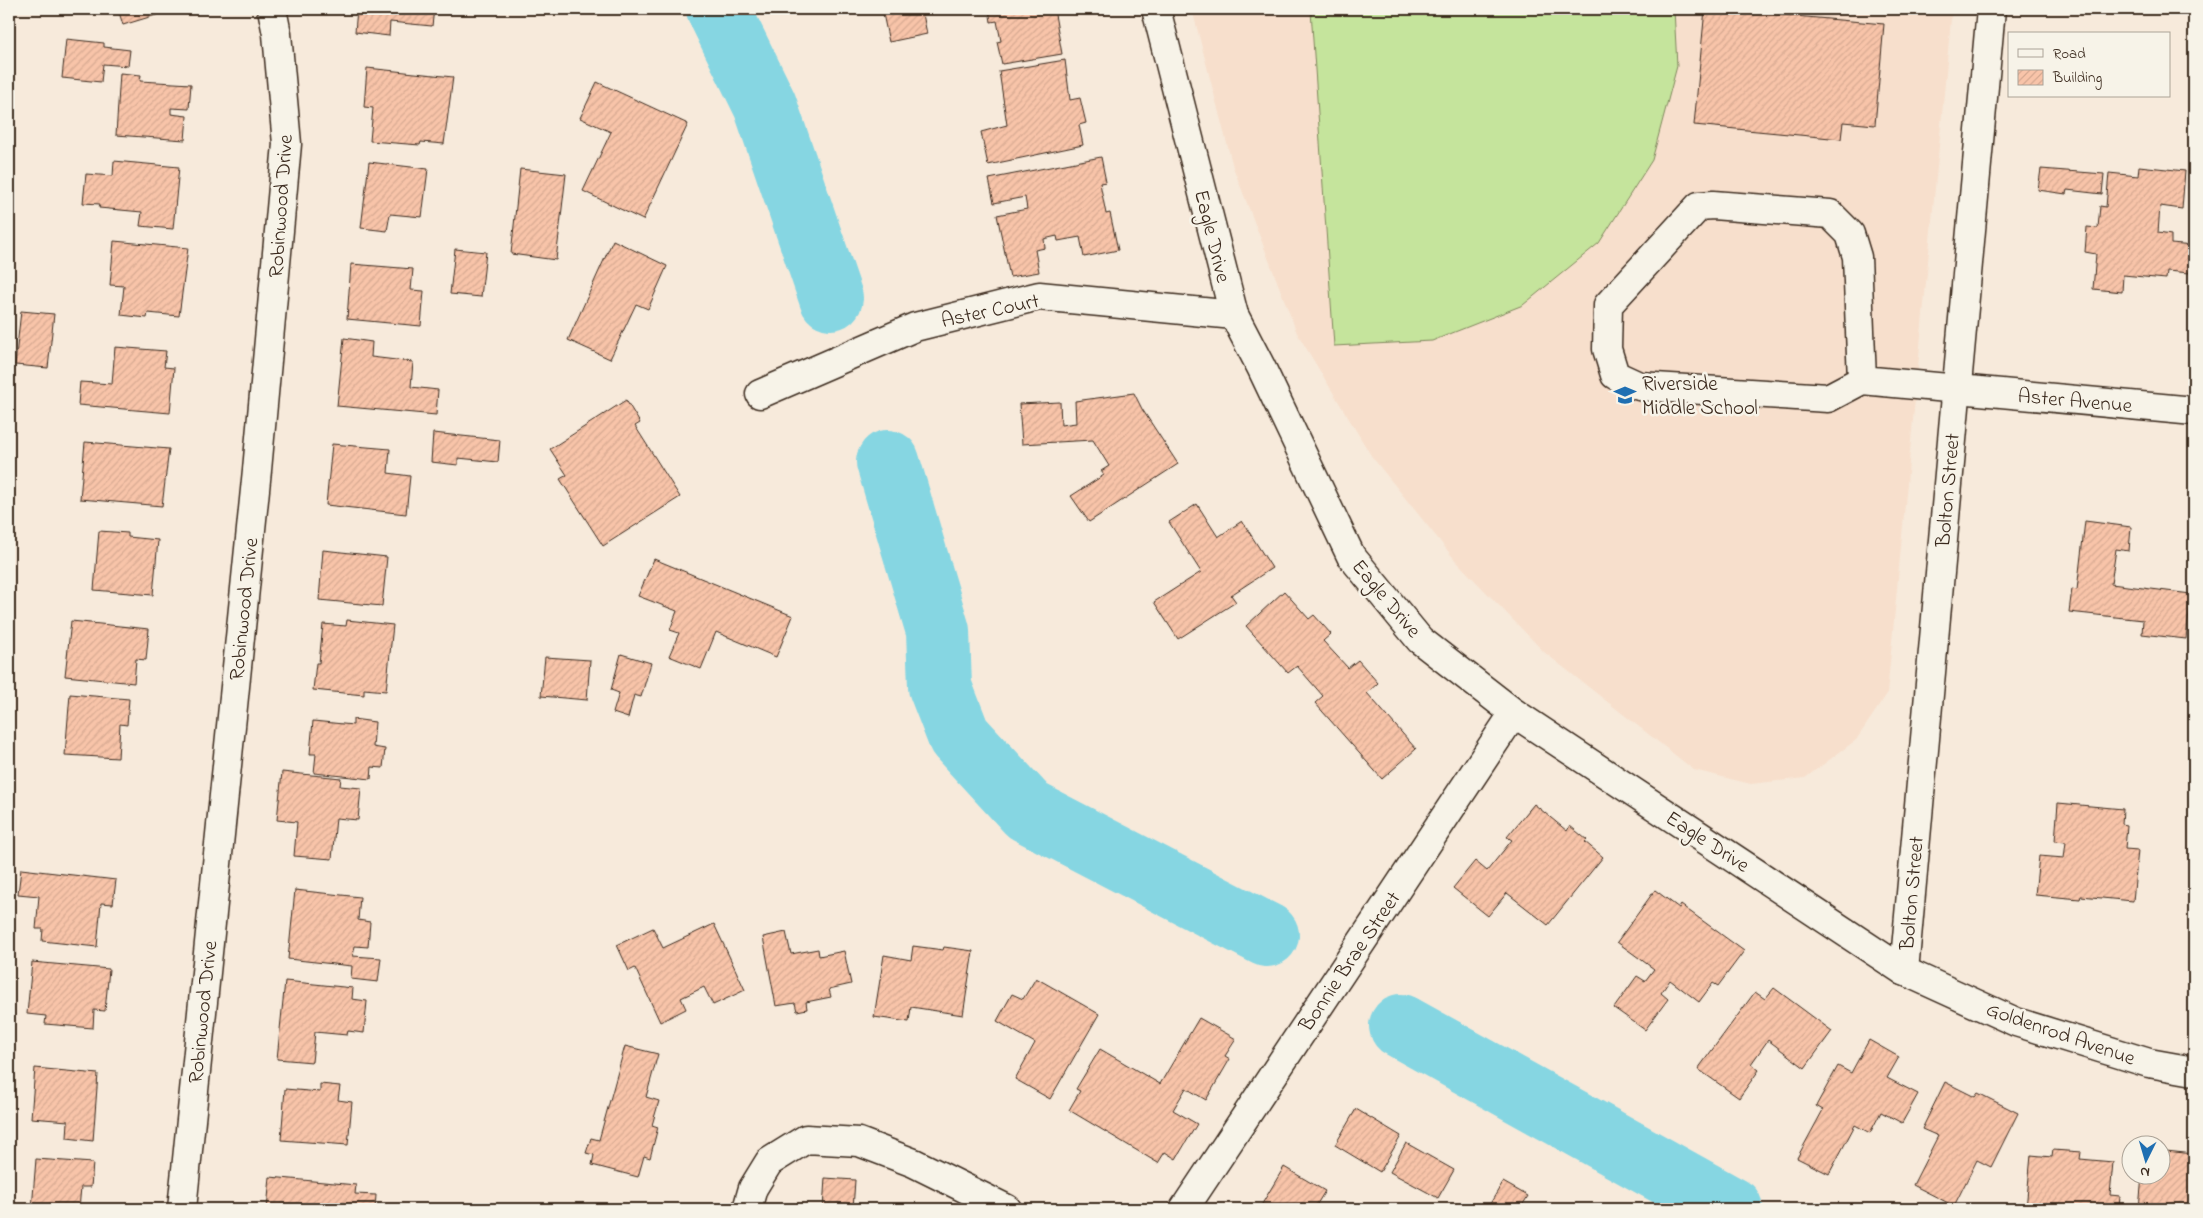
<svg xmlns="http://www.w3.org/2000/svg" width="2203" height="1218" viewBox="0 0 2203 1218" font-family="'Indie Flower',sans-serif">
	<defs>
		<pattern id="building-hatch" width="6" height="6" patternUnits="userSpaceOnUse" patternTransform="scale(1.25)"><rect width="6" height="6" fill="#f8c4a9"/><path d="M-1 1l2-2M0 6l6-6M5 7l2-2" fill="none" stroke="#d6a991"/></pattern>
	</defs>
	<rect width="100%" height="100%" fill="#f7eadb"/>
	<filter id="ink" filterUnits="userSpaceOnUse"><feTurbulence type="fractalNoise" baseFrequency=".02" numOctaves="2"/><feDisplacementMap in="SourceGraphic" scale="10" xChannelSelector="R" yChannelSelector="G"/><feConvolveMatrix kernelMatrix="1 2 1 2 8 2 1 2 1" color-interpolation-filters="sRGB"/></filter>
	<g filter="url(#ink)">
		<polygon fill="#f7dfcc" points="1192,9 1952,9 1887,694 1856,740 1805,778 1751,784 1694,770 1544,652 1456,561 1372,457 1297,333 1233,167"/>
		<polygon fill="#c5e49c" stroke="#80875d" points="1313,9 1674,9 1677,66 1652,160 1599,243 1523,305 1432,341 1334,346 1311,11"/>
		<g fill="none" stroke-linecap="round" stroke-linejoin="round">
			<g stroke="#86d6e2" stroke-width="64">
				<polyline points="718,9 765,105 831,298"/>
				<polyline points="888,462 938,631 940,687 959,736 1028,811 1267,935"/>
				<polyline points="1401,1026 1731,1209"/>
			</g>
		</g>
		<g fill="url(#building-hatch)" stroke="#3b2a1e">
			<polygon points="118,9 176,9 123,25"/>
			<polygon points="357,9 434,9 432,26 390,22 389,36 355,32"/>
			<polygon points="882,9 922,9 927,34 889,42"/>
			<polygon points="989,9 1054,9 1062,54 1002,64 997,42 1001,41 997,21 991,22"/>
			<polygon points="1705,9 1774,9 1773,14 1884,24 1875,125 1843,122 1841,139 1694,125"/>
			<polygon points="66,39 104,43 104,47 130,50 128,66 103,64 101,82 62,78"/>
			<polygon points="1065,60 1070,100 1080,98 1086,123 1079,125 1083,145 988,165 981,132 1007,125 999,71"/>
			<polygon points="367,68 453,77 444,144 421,142 420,145 370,141 373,108 364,107"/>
			<polygon points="120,73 141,75 140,81 191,84 189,109 171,108 171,114 187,116 185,140 116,135"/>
			<polygon points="597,82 688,124 643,220 583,191 611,132 580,118"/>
			<polygon points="1101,157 1106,182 1100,183 1106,214 1110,213 1118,250 1084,257 1080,237 1058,241 1057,236 1044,239 1045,248 1035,250 1039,272 1010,277 997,215 1027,209 1025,197 994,203 989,179"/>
			<polygon points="114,161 179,167 173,229 140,226 142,212 99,208 100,204 83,203 86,174 113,176"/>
			<polygon points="369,162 428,169 422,217 390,214 387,231 361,228"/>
			<polygon points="2139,166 2185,171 2182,209 2160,206 2158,233 2171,235 2171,244 2193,246 2190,273 2167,271 2166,279 2123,275 2122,292 2093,289 2096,254 2085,252 2087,227 2098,228 2100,206 2106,207 2109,173 2138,176"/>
			<polygon points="520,169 566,174 556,260 511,254"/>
			<polygon points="2041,169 2104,174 2102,194 2067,190 2066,194 2038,190"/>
			<polygon points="613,240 667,266 648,309 636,304 610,359 568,340"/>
			<polygon points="114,241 188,248 179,316 148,313 147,318 121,315 124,286 110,285"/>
			<polygon points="455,249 486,252 481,297 450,294"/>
			<polygon points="351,264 413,269 411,290 424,291 421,326 347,319"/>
			<polygon points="21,311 54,314 48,368 15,365"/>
			<polygon points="344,338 372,342 371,357 413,362 411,387 438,390 436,415 337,406"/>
			<polygon points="115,347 166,351 164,367 174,368 170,413 78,405 80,382 112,384"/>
			<polygon points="1134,393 1142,409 1178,464 1089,522 1071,496 1104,475 1101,471 1109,466 1093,440 1022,444 1019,404 1060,402 1061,425 1076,423 1075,401"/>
			<polygon points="626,400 640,423 635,426 680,497 603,546 560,479 567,475 550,449"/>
			<polygon points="433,433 500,440 498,462 458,458 458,465 431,462"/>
			<polygon points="85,442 169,449 162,506 80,499"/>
			<polygon points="332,444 390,449 388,473 410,476 406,514 326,505"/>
			<polygon points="1197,504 1218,537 1242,521 1272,568 1231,595 1236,602 1178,639 1154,602 1201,572 1169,522"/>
			<polygon points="2085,521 2131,527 2129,551 2116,549 2111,584 2191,594 2186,639 2142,634 2143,620 2069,612 2072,589 2077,590"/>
			<polygon points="99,531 128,533 128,537 158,540 153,595 94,590"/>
			<polygon points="323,550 387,557 382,606 319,600"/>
			<polygon points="654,559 793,616 776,657 716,632 701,669 669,656 679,633 670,630 677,611 638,596"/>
			<polygon points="1284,591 1309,619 1314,615 1331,634 1323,641 1348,668 1358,660 1378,683 1367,693 1416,749 1382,779 1315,703 1323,696 1297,666 1288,673 1246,626"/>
			<polygon points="9,596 13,596 9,642"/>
			<polygon points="347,620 393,625 386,691 364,689 364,695 313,690 316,663 319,663 323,624 346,626"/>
			<polygon points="71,621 149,629 146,660 136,659 134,683 65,676"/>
			<polygon points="621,654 651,663 641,697 634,695 628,718 613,713 619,693 611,690"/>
			<polygon points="545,657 590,660 587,700 541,696"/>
			<polygon points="70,694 129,699 127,725 120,724 118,758 65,755"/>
			<polygon points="353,719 375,722 373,747 385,749 383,768 372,767 371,779 314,773 316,754 310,754 313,721 353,725"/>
			<polygon points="2194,763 2194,820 2193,820 2193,810 2190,809"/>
			<polygon points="282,772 341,778 340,786 361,788 358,820 336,818 332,859 294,856 297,822 277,820"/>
			<polygon points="2058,803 2123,809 2122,824 2127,825 2125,849 2138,850 2133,901 2081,896 2080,899 2035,895 2039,856 2064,858 2066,842 2055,841"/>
			<polygon points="1534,804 1567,831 1570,826 1587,840 1585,842 1603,857 1548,925 1507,893 1488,916 1453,888 1475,861 1487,871 1512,840 1507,837"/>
			<polygon points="21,869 116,880 113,904 101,903 97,947 42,941 43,929 36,929 39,896 18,894"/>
			<polygon points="295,890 360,897 358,920 370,922 368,947 355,946 353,956 381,958 378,982 351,979 352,966 288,959"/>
			<polygon points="1655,890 1679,908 1681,905 1744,951 1718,986 1713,983 1699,1002 1670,980 1661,993 1668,999 1645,1030 1614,1008 1637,976 1645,981 1654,969 1617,942"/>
			<polygon points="714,924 745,990 713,1005 704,987 681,998 686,1009 660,1022 635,968 629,971 617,945 653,928 663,948"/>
			<polygon points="786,932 791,954 818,949 819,956 844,951 851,984 829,989 831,997 806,1002 807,1009 797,1011 795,1003 776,1006 763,937"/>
			<polygon points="913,946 943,950 944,947 973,951 963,1015 911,1007 909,1022 874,1017 884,955 911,960"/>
			<polygon points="32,962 109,969 105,1011 94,1010 93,1028 45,1024 46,1016 27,1014"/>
			<polygon points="1036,978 1099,1014 1050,1099 1015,1079 1035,1043 997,1021 1012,994 1023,999"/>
			<polygon points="285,981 353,988 352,999 367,1001 364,1033 348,1031 347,1035 315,1032 312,1062 277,1059"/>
			<polygon points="1774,988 1832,1031 1805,1068 1768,1040 1751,1064 1759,1070 1739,1098 1698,1069 1755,992 1765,999"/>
			<polygon points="1199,1018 1236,1039 1225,1056 1230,1059 1206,1100 1186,1088 1173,1110 1197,1124 1176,1159 1165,1152 1158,1163 1069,1110 1080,1091 1076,1089 1100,1049 1160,1084"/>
			<polygon points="1869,1040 1899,1057 1887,1078 1918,1094 1902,1123 1881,1112 1870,1133 1855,1125 1829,1174 1797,1158 1823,1110 1816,1106 1838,1066 1851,1073"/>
			<polygon points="625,1046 658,1054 646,1097 659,1101 652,1125 658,1127 650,1158 644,1156 638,1177 592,1165 594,1155 586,1153 591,1138 599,1140"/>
			<polygon points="35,1068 98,1074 93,1141 67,1138 68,1121 31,1118"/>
			<polygon points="1945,1082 1975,1097 1978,1093 2018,1113 1991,1167 1977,1160 1954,1206 1913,1185 1938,1136 1922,1129"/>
			<polygon points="320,1084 340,1086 338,1100 352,1102 348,1145 281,1140 285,1089 320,1092"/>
			<polygon points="1356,1109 1401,1136 1380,1172 1335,1145"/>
			<polygon points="1406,1143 1454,1170 1438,1198 1390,1172"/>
			<polygon points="2053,1150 2081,1152 2080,1159 2113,1162 2110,1195 2120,1196 2119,1209 2026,1209 2031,1155 2052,1157"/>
			<polygon points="2166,1151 2194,1154 2194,1209 2139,1209 2142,1176 2160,1176 2160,1159 2165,1159"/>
			<polygon points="36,1159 93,1163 91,1187 81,1187 79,1209 32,1209"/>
			<polygon points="1284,1167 1325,1191 1314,1209 1259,1209"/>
			<polygon points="270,1177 356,1185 355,1194 376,1195 375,1209 267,1209"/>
			<polygon points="825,1178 855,1180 853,1209 823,1209"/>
			<polygon points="1503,1182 1528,1196 1520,1209 1487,1209"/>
		</g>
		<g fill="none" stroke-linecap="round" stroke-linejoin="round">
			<g stroke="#3b2a1e" stroke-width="31">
				<g id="minor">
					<polyline points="1156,9 1234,315 1261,367 1351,556 1420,640 1514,713 1904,971 2016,1022 2149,1063 2194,1071"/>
					<polyline points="1862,380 1857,257 1850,234 1830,214 1713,205 1699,206 1608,305 1607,349 1615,375 1639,386 1828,398 1862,380 2194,411"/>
					<polyline points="760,394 915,327 1039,296 1234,315"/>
					<polyline points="1904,971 1991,9"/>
					<polyline points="182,1209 257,470 287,144 277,34 272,9"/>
					<polyline points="747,1209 753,1188 769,1162 806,1139 859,1142 914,1163 1007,1209"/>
					<polyline points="1184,1209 1514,713"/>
				</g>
			</g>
			<use href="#minor" stroke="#f7f3e8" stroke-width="28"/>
		</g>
	</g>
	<defs>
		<g id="school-bare" transform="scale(1.725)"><path d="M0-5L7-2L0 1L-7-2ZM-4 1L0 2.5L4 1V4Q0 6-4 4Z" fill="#1f6fb2" stroke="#f7f3e8" stroke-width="2.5" paint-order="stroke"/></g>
	</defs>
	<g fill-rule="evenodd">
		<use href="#school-bare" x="1625" y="395"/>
	</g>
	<g text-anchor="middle" stroke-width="5" stroke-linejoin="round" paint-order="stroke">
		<g font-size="21" fill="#3b2a1e" stroke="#f7f3e8">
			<text transform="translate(280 206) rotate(-86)" y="7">Robinwood Drive</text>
			<text transform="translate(1213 236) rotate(76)" y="7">Eagle Drive</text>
			<text transform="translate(990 310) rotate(-12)" y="7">Aster Court</text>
			<text transform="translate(2075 400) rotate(5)" y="7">Aster Avenue</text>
			<text transform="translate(1947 490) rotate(-85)" y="7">Bolton Street</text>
			<text transform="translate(1387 598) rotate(50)" y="7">Eagle Drive</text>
			<text transform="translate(243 609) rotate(-84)" y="7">Robinwood Drive</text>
			<text transform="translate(1708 841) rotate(33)" y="7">Eagle Drive</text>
			<text transform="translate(1911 893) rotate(-85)" y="7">Bolton Street</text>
			<text transform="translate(1349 961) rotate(-56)" y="7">Bonnie Brae Street</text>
			<text transform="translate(202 1012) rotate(-84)" y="7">Robinwood Drive</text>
			<text transform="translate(2061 1033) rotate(19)" y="7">Goldenrod Avenue</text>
		</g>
		<g font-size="21" fill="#3b2a1e" stroke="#f7f3e8" text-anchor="start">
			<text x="1642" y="390">Riverside<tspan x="1642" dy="24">Middle School</tspan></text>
		</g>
	</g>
	<rect width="2203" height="1218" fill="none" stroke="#f7f3e8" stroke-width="30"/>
	<rect x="15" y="15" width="2173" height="1188" fill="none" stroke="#3b2a1e" stroke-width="2" filter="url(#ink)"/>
	<rect x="2008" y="32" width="162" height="65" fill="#f7f3e8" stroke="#aca397"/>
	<rect x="2018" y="49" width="25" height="8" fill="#f7f3e8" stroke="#aca397"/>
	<text x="2053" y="58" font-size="15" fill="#3b2a1e">Road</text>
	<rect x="2018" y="70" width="25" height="15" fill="url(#building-hatch)" stroke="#aca397"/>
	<text x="2053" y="82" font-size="15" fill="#3b2a1e">Building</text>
	<g transform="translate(2146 1160) rotate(185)"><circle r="24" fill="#f7f3e8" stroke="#aca397"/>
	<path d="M0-4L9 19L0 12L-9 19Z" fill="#1f6fb2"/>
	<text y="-8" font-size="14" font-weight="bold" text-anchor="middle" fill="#3b2a1e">N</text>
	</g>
</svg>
